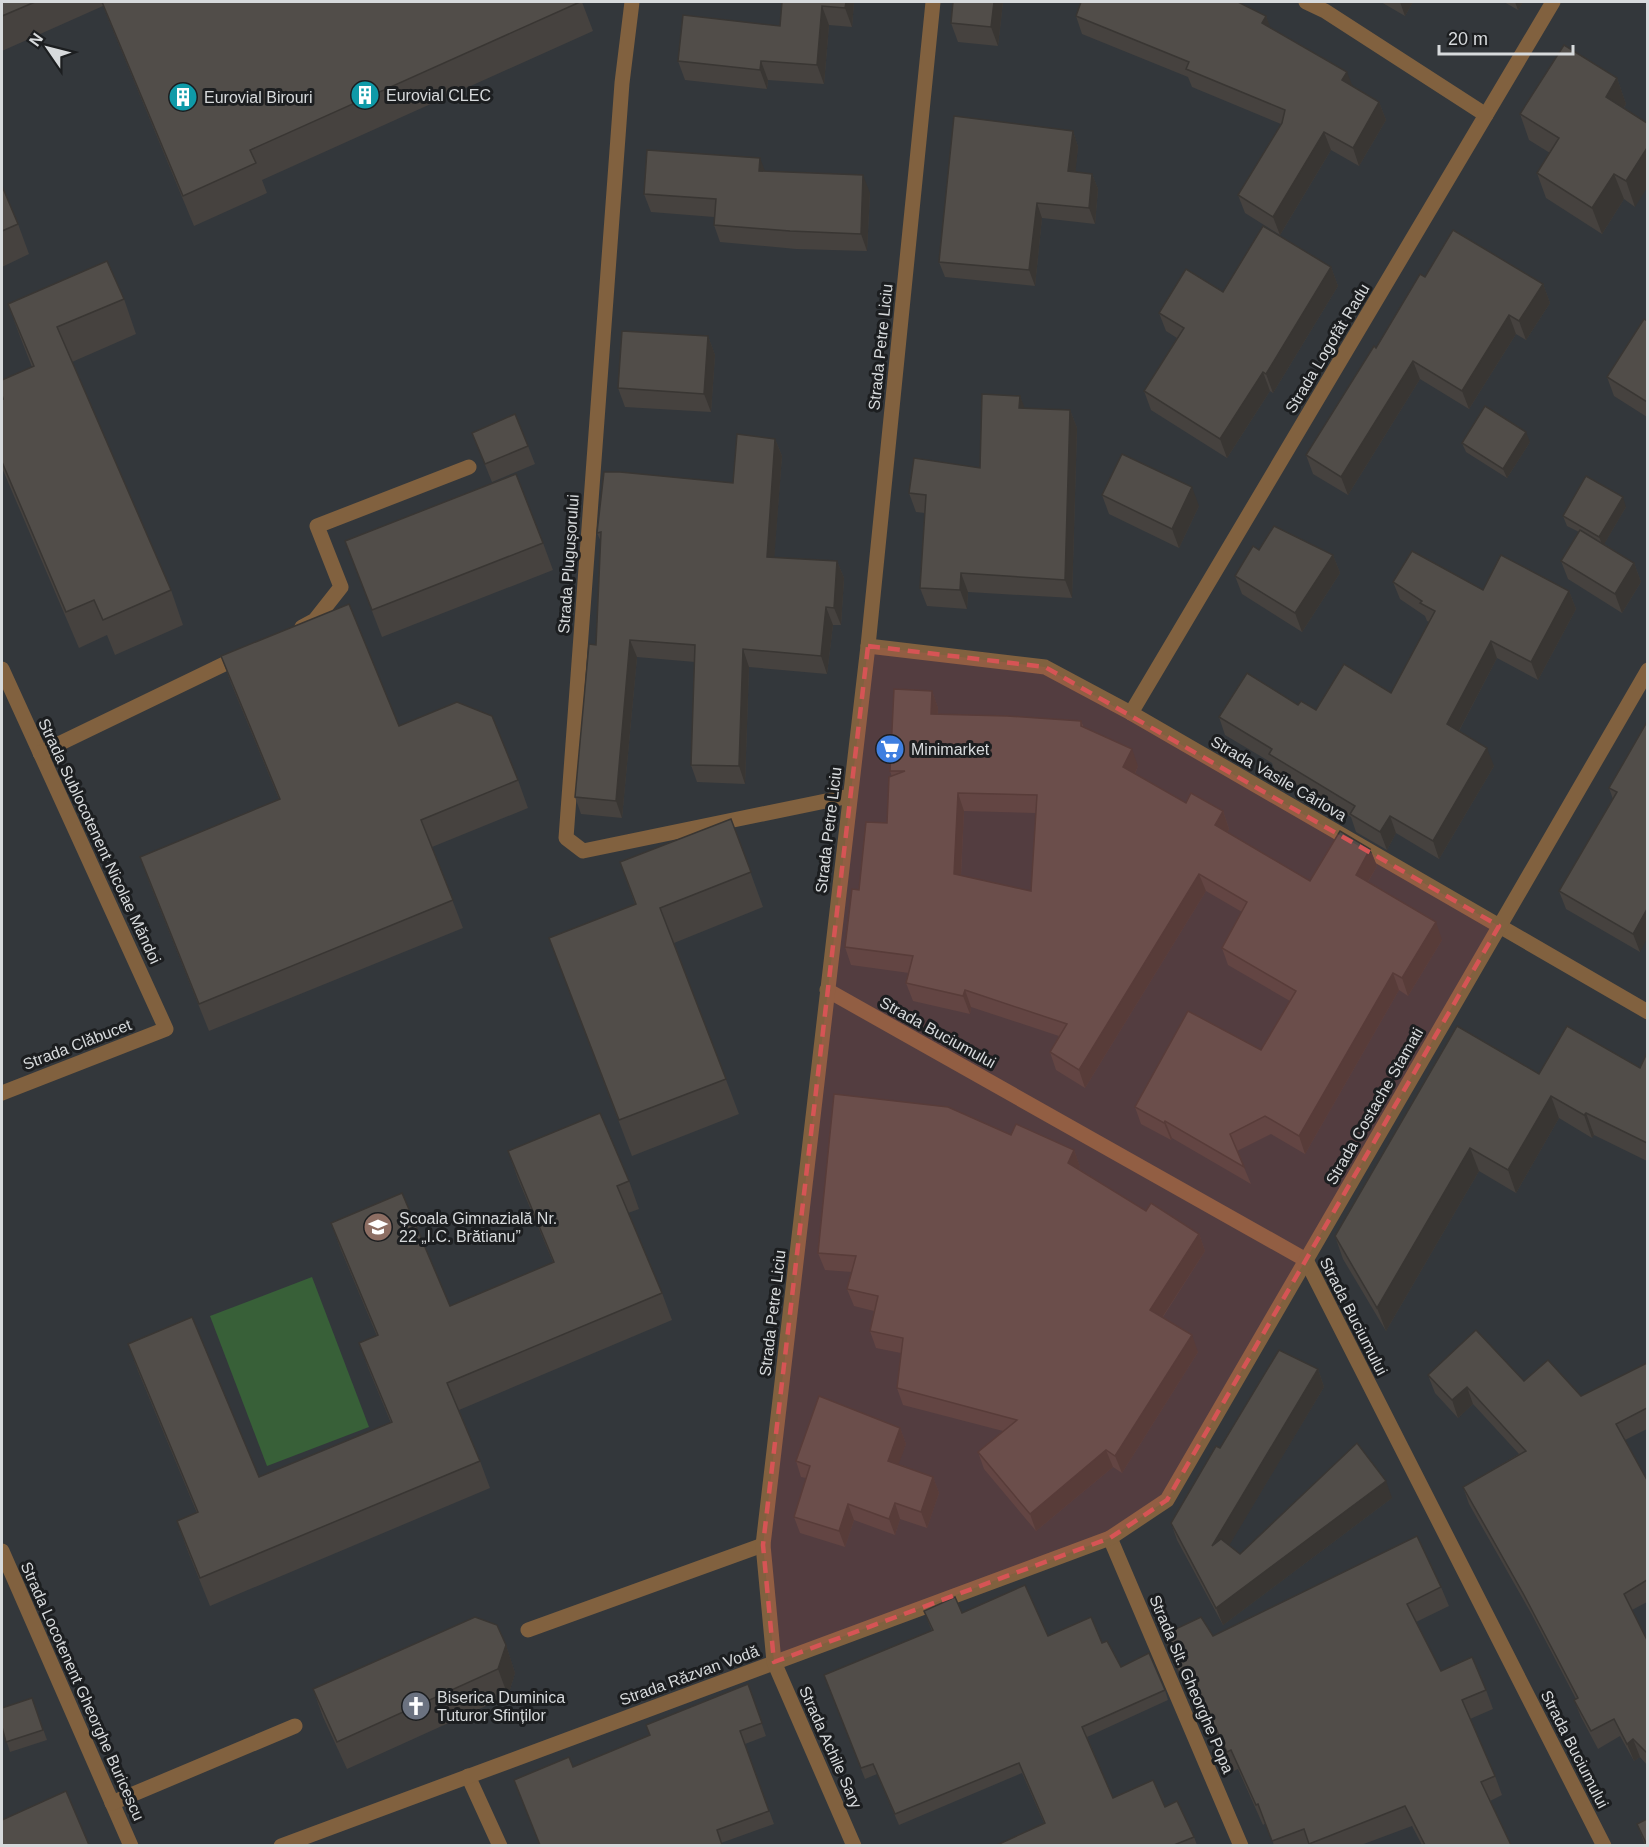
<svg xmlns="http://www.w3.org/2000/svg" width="1649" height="1847" viewBox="0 0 1649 1847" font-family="Arial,sans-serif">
	<rect width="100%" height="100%" fill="#33373b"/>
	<polygon fill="#386038" points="312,1277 369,1427 267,1466 210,1316"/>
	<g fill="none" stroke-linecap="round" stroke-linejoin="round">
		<g stroke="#81613f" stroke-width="15">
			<polyline points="632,2 622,83 566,838 583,851 850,796"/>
			<polyline points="1306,2 1325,11 1486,115"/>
			<polyline points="302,627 315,620 341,587 317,526 469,467"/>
			<polyline points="868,646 1045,667 1131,713 1648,1012"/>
			<polyline points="2,669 166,1029 2,1093"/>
			<polyline points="1131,713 1553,2"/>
			<polyline points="40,753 243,655"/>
			<polyline points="827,990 1306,1260 1604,1846"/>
			<polyline points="1110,1538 1241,1846"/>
			<polyline points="2,1551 131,1846"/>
			<polyline points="528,1630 763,1545"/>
			<polyline points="468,1776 500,1846"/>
			<polyline points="112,1803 295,1726"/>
			<polyline points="281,1846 1110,1538 1167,1500 1648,670"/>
			<polyline points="854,1846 774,1662 763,1545 868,646 933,2"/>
		</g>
	</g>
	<g fill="#46423f" fill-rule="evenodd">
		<polygon points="2,2 582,2 593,31 262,180 267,193 194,226 103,6 2,51"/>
		<polygon points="782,2 854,2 852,27 829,25 824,84 768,80 767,89 685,80 678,61 780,26"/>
		<polygon points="1003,2 998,46 958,42 951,23"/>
		<polygon points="1381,2 1413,2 1405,16"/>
		<polygon points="1504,2 1523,2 1518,10"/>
		<polygon points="1076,16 1266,16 1270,28 1353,87 1379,102 1386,120 1359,166 1331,150 1280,235 1245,213 1238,195 1281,124 1192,87 1188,77 1082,34"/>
		<polygon points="1617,78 1626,104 1624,108 1635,207 1624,199 1602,234 1546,198 1537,173 1550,153 1529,140 1520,114"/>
		<polygon points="1073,131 1078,147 1075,172 1092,174 1098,189 1095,224 1042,218 1035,286 945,277 939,262"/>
		<polygon points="765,171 870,193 867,251 796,249 720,242 714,225 714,217 651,212 644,194"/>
		<polygon points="2,186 18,224 29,254 2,267"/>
		<polygon points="1331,267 1338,286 1273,393 1270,391 1227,458 1151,410 1144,391 1177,338 1166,331 1159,313 1223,292"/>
		<polygon points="1425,277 1543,284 1550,303 1526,340 1516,334 1469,409 1420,379 1348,495 1313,474 1306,455 1376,348"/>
		<polygon points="124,299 136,334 72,362 171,590 183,625 115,655 107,635 79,648 2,468 2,380 32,367 21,339 8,304"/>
		<polygon points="1647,321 1647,417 1614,396 1607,377"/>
		<polygon points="708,336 715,355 711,412 625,407 618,388"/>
		<polygon points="1020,396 1024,408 1070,410 1077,428 1072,598 968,592 967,609 927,606 920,588 925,513 916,512 909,493 980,468"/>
		<polygon points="472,433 528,446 535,464 492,482"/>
		<polygon points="775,439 782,456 774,557 837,561 844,578 841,625 833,625 827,674 749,667 745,784 697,782 691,765 695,662 637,657 622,818 581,814 575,797 596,645 601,542 597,533 733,483"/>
		<polygon points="1530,442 1507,478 1466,452 1462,443"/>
		<polygon points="1102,495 1199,506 1179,548 1109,514"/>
		<polygon points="1626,507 1604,544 1634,563 1641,582 1622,613 1568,579 1561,561 1579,532 1567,526 1563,516"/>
		<polygon points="345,541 543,543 553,570 382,637"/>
		<polygon points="1259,550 1333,555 1340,573 1302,632 1242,594 1235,576"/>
		<polygon points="1393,582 1483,590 1569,591 1576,609 1538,680 1497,658 1459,731 1494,766 1439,859 1396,833 1387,850 1356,832 1351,817 1275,772 1272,763 1225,735 1219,717 1298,705 1316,710 1391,693 1430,622 1427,621 1425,616 1400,599"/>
		<polygon points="221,656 518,780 528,808 432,847 463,928 209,1031 150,884 140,857 279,799 231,683"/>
		<path d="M932,691L938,708V714L1081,721L1084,728L1138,766L1135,774L1186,803L1223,811L1229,829L1227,833L1310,881L1370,849L1377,866L1368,882L1442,940L1408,996L1399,990L1305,1154L1271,1134L1237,1151L1251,1184L1172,1138L1171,1140L1141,1124L1135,1107L1261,1050L1290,1001L1228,965L1222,948L1242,912L1206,891L1085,1088L1056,1070L1050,1052L1059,1036L971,1007L970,1014L913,1001L906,983L909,973L851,965L845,947L859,890L887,823L892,777L890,771ZM964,811L1036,813L1031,891L961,876Z"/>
		<polygon points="1647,722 1640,952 1566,909 1559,891 1613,799 1609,788"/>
		<polygon points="731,819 763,907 674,943 739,1114 632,1156 549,938 635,904 620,862"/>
		<polygon points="1647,1053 1647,1161 1594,1135 1592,1138 1559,1118 1516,1193 1479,1171 1386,1331 1343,1259 1335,1236 1539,1074 1640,1068"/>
		<polygon points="1011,1135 1074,1150 1080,1167 1079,1169 1146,1211 1199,1234 1205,1251 1163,1317 1198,1352 1122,1473 1113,1467 1036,1531 984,1469 978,1452 1003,1431 903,1405 897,1388 901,1353 876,1348 870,1331 874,1311 854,1306 847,1289 852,1272 825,1270 818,1253"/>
		<polygon points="508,1151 629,1181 639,1209 628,1213 662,1293 672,1320 459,1410 480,1461 490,1488 210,1606 187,1549 177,1521 197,1513 138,1371 128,1344 259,1477 391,1423 369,1370 359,1343 377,1336 341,1250 331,1223 450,1306 553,1262 518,1179"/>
		<polygon points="1647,1363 1647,1429 1625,1440 1647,1480 1647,1602 1632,1610 1647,1640 1647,1765 1640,1757 1634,1761 1620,1736 1598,1749 1581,1717 1574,1700 1576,1699 1531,1613 1469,1504 1463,1487 1519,1454 1473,1404 1458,1418 1435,1393 1428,1375 1524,1381 1581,1396"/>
		<polygon points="1318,1369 1324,1387 1229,1545 1240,1554 1392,1498 1223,1625 1177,1540 1171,1523 1220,1448"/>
		<polygon points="900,1428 906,1444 898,1464 933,1477 939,1493 927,1528 900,1519 895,1535 854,1520 845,1547 800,1533 794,1517 806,1478 801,1477 796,1461"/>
		<polygon points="1441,1587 1449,1606 1416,1622 1441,1671 1486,1690 1493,1709 1470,1719 1495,1776 1502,1795 1490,1801 1511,1845 1422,1845 1412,1826 1361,1845 1274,1845 1266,1823 1263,1825 1238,1769 1234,1771 1195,1688 1186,1692 1163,1635 1213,1636"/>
		<polygon points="924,1611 962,1613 1048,1636 1102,1643 1121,1667 1165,1690 1168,1700 1087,1737 1113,1798 1165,1807 1194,1837 1197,1845 997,1845 1044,1823 1022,1773 899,1825 877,1774 865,1779 824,1675 932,1631"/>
		<polygon points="506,1645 515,1673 508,1696 347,1769 323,1717 313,1689"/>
		<polygon points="748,1684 766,1736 745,1744 774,1824 721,1843 722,1845 540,1845 514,1780 573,1767 650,1735"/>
		<polygon points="32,1698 47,1740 10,1752 2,1727"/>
		<polygon points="1637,1824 1647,1845 1645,1845"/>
	</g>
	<g fill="#393633">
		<polygon points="846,2 854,2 852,27 845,8"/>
		<polygon points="994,2 1003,2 998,46 991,27"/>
		<polygon points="1400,2 1413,2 1405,16"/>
		<polygon points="1515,2 1523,2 1518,10"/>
		<polygon points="822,6 829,25 824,84 817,65"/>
		<polygon points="1266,16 1273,34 1262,23"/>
		<polygon points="761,61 768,80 767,89 760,70"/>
		<polygon points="1347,72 1354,90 1342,80"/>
		<polygon points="1617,78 1626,104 1615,122 1606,97"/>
		<polygon points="1379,102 1386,120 1359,166 1353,148"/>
		<polygon points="1073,131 1078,147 1074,187 1068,171"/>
		<polygon points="1324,132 1331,150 1280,235 1273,217"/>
		<polygon points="1647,148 1647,188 1635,207 1626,181"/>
		<polygon points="760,158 767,176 759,171"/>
		<polygon points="1092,174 1098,189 1095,224 1089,208"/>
		<polygon points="1614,174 1624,199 1602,234 1592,208"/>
		<polygon points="863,175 870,193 867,251 861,234"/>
		<polygon points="1037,203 1042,218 1035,286 1029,270"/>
		<polygon points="1331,267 1338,286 1273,393 1266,374"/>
		<polygon points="1543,284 1550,303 1526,340 1519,321"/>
		<polygon points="1509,315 1516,334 1469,409 1462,391"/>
		<polygon points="708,336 715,355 711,412 704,394"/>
		<polygon points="1413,361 1420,379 1348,495 1341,477"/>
		<polygon points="1263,372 1270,391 1227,458 1220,439"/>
		<polygon points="1020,396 1027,414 1019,408"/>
		<polygon points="1070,410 1077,428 1072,598 1065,580"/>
		<polygon points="1526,432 1530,442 1507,478 1503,469"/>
		<polygon points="775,439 782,456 773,574 767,557"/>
		<polygon points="1192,487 1199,506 1179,548 1172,529"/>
		<polygon points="1623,497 1626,507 1603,546 1599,537"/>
		<polygon points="1333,555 1340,573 1302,632 1295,613"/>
		<polygon points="837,561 844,578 841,625 834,608"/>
		<polygon points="1634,563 1641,582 1622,613 1615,594"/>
		<polygon points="961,573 968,592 967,609 960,590"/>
		<polygon points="1569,591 1576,609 1538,680 1531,662"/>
		<polygon points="826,607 833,625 827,674 821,656"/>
		<polygon points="630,640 637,657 622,818 616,801"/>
		<polygon points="1491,641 1497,658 1453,742 1447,724"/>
		<polygon points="743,649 749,667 745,784 739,766"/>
		<polygon points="932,691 938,708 937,732 931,714"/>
		<polygon points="1487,748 1494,766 1439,859 1433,841"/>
		<polygon points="1132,749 1138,766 1130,785 1123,767"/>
		<polygon points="958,793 964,811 960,892 954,874"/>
		<polygon points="1223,811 1229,829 1221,843 1215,825"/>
		<polygon points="1390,816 1396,833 1387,850 1380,832"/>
		<polygon points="1370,849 1377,866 1362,892 1356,875"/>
		<polygon points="1199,874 1206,891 1085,1088 1079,1070"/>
		<polygon points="1647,909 1647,939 1640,952 1633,934"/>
		<polygon points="1436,922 1442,940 1408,996 1402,978"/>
		<polygon points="1393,973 1399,990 1305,1154 1299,1136"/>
		<polygon points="965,990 971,1007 970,1014 963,996"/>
		<polygon points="1551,1096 1559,1118 1516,1193 1508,1170"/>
		<polygon points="1586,1113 1594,1135 1592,1138 1584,1115"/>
		<polygon points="1165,1121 1172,1138 1171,1140 1164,1123"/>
		<polygon points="1470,1148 1479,1171 1386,1331 1377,1308"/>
		<polygon points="1074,1150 1080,1167 1074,1180 1068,1163"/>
		<polygon points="1199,1234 1205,1251 1156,1327 1150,1310"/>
		<polygon points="1192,1335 1198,1352 1122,1473 1115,1456"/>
		<polygon points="1318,1369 1324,1387 1218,1564 1212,1546"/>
		<polygon points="1467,1387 1473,1404 1458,1418 1452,1400"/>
		<polygon points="900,1428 906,1444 894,1477 888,1461"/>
		<polygon points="1106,1450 1113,1467 1036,1531 1030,1514"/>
		<polygon points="933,1477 939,1493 927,1528 921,1512"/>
		<polygon points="1386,1481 1392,1498 1223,1625 1216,1608"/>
		<polygon points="895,1503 900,1519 895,1535 889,1519"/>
		<polygon points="848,1504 854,1520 845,1547 839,1531"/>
		<polygon points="506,1645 515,1673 508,1696 498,1669"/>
		<polygon points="1633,1739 1640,1757 1634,1761 1627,1744"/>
	</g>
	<g fill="#514d49" stroke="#393633" stroke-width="1.5" fill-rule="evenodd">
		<polygon points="2,2 35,2 2,16"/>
		<polygon points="102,2 580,2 250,150 256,163 183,196"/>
		<polygon points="782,2 846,2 845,8 822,6 817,65 761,61 760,70 678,61 683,15 780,26"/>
		<polygon points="953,2 994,2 991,27 951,23"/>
		<polygon points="1081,2 1238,2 1266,16 1262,23 1347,72 1342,80 1379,102 1353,148 1324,132 1273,217 1238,195 1282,123 1285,110 1186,69 1189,62 1076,16"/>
		<polygon points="1564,45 1617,78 1606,97 1647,123 1647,148 1626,181 1614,174 1592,208 1537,173 1559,138 1520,114"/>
		<polygon points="954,116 1073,131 1068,171 1092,174 1089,208 1037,203 1029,270 939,262"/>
		<polygon points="647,150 760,158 759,171 863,175 861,234 790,231 714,225 716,199 644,194"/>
		<polygon points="2,186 18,224 2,231"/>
		<polygon points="1263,226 1331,267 1266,374 1263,372 1220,439 1144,391 1184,328 1159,313 1186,269 1223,292"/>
		<polygon points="1453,230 1543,284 1519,321 1509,315 1462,391 1413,361 1341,477 1306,455 1374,346 1376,348 1420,274 1425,277"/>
		<polygon points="107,261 124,299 57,327 171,590 103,620 94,600 66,612 2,462 2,399 3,399 2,395 2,380 34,366 8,304"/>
		<polygon points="1644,319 1647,321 1647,402 1607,377"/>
		<polygon points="622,331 708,336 704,394 618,388"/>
		<polygon points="982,394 1020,396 1019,408 1070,410 1065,580 961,573 960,590 920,588 926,495 909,493 914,458 980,468"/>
		<polygon points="1485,406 1526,432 1503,469 1462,443"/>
		<polygon points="515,414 528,446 485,464 472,433"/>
		<polygon points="737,434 775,439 767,557 837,561 834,608 826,607 821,656 743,649 739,766 691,765 695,645 630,640 616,801 575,797 589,644 596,645 601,532 597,533 604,472 620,472 733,483"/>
		<polygon points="1122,454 1192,487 1172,529 1102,495"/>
		<polygon points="516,474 543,543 372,610 345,541"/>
		<polygon points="1586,476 1623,497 1599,537 1563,516"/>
		<polygon points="1274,526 1333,555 1295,613 1235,576 1253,546 1259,550"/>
		<polygon points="1580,530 1634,563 1615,594 1561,561"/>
		<polygon points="1412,551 1483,590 1501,555 1569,591 1531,662 1491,641 1447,724 1487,748 1433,841 1390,816 1380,832 1350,814 1355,806 1269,754 1272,749 1219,717 1247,673 1298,705 1301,701 1316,710 1344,664 1391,693 1435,611 1420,603 1422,601 1393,582"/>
		<polygon points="349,604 399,726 457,702 492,716 518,780 421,820 453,900 199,1004 140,857 280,799 221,656"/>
		<path d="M894,689L932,691L931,714L1007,716L1081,721V726L1132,749L1123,767L1186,803L1191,793L1223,811L1215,825L1310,881L1340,831L1370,849L1356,875L1436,922L1402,978L1393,973L1299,1136L1265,1116L1230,1134L1244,1167L1165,1121L1164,1123L1135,1107L1188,1011L1261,1050L1296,991L1222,948L1247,902L1199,874L1079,1070L1050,1052L1067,1024L965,990L963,996L906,983L913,956L845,947L852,889L859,890L866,822L887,823L889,777L905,771H890ZM958,793L1037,795L1031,891L954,874Z"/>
		<polygon points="1647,722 1647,909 1633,934 1559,891 1617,792 1609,788"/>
		<polygon points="731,819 751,872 660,908 726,1079 619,1120 549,938 636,904 620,862"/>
		<polygon points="1457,1026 1539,1074 1567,1026 1640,1068 1647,1053 1647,1143 1586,1113 1584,1115 1551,1096 1508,1170 1470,1148 1377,1308 1335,1236"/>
		<polygon points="834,1094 948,1107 1011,1135 1016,1124 1074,1150 1068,1163 1146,1211 1151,1203 1199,1234 1150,1310 1192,1335 1115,1456 1106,1450 1030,1514 978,1452 1017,1420 897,1388 903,1338 870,1331 878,1296 847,1289 856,1256 818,1253"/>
		<polygon points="600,1113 629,1181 617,1186 662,1293 447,1383 480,1461 200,1578 177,1521 198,1512 128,1344 192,1317 259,1477 392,1422 359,1343 378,1335 331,1223 402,1193 450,1306 554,1262 508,1151"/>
		<polygon points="1476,1330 1524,1381 1548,1360 1581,1396 1647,1363 1647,1408 1616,1424 1647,1480 1647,1580 1624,1594 1647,1640 1647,1753 1633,1739 1627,1744 1614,1719 1591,1731 1574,1700 1578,1698 1524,1595 1463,1487 1526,1451 1467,1387 1452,1400 1428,1375"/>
		<polygon points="1279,1350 1318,1369 1212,1546 1221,1539 1240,1554 1357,1443 1386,1481 1216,1608 1171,1523 1216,1446 1220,1448"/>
		<polygon points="819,1396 900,1428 888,1461 933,1477 921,1512 895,1503 889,1519 848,1504 839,1531 794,1517 810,1466 796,1461"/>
		<polygon points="1417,1536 1441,1587 1407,1604 1441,1671 1472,1657 1486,1690 1462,1700 1495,1776 1481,1782 1511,1845 1425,1845 1405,1806 1309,1844 1304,1829 1272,1841 1258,1804 1256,1805 1231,1750 1227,1752 1188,1669 1179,1673 1163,1635 1201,1617 1213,1636"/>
		<polygon points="1025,1585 1048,1636 1091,1617 1102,1643 1107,1641 1121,1667 1149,1653 1165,1690 1082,1727 1113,1798 1153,1780 1165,1807 1177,1801 1194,1837 1174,1845 997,1845 1045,1823 1019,1763 895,1814 873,1764 861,1768 824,1675 933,1630 924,1611 955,1597 962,1613"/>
		<polygon points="475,1617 497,1625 506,1645 498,1669 337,1742 313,1689"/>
		<polygon points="748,1684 762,1723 740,1731 769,1811 717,1830 722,1845 540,1845 514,1780 569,1757 573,1767 650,1735 646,1725"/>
		<polygon points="32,1698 43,1730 6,1742 2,1727 2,1708"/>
		<polygon points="66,1791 89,1845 2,1845 2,1820"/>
		<polygon points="1647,1819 1647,1845 1637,1824"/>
	</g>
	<path fill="#d65455" fill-opacity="0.2" stroke="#d65455" stroke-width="4.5" stroke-dasharray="12 8" stroke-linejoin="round" d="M868,646L1045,667L1499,926L1167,1500L1110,1538L774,1662L763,1545Z"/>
	<defs>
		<g id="building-disc" transform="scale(1.5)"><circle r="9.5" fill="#0f9aa8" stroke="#1c1e20"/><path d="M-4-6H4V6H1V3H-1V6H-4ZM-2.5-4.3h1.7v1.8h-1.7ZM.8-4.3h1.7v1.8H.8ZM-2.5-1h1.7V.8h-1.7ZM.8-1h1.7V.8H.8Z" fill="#fff"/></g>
		<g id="supermarket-disc" transform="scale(1.5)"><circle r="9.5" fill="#3f7fe0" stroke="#1c1e20"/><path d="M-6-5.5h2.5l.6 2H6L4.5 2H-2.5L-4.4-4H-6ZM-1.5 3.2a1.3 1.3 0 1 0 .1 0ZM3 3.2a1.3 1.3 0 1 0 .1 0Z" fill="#fff"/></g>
		<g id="school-disc" transform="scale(1.5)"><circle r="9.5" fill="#8d6e63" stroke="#1c1e20"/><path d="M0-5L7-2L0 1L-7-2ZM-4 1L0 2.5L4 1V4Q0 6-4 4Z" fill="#fff"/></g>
		<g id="church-disc" transform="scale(1.5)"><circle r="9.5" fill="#6b7280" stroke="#1c1e20"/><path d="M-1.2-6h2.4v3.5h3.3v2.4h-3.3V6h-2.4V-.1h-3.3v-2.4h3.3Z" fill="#fff"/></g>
	</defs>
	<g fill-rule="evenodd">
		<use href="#building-disc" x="365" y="95"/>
		<use href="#building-disc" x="183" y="97"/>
		<use href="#supermarket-disc" x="890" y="749"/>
		<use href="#school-disc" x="378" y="1227"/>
		<use href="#church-disc" x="416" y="1706"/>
	</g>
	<g text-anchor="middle" stroke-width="6" stroke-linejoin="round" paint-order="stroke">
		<g font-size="16" fill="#d7dadc" stroke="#1c1e20" text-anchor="start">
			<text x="386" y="101">Eurovial CLEC</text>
			<text x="204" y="103">Eurovial Birouri</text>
			<text x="911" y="755">Minimarket</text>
			<text x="399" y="1224">Școala Gimnazială Nr.<tspan x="399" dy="18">22 „I.C. Brătianu”</tspan></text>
			<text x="437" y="1703">Biserica Duminica<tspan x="437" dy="18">Tuturor Sfinților</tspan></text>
		</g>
		<g font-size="16" fill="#d7dadc" stroke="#1c1e20">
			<text transform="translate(880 347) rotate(-84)" y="6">Strada Petre Liciu</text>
			<text transform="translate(1327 348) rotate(-59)" y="6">Strada Logofăt Radu</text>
			<text transform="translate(568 564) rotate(-86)" y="6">Strada Plugușorului</text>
			<text transform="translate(1279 778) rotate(30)" y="6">Strada Vasile Cârlova</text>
			<text transform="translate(828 830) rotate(-83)" y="6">Strada Petre Liciu</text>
			<text transform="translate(100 841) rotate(65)" y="6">Strada Sublocotenent Nicolae Măndoi</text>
			<text transform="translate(938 1032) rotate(29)" y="6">Strada Buciumului</text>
			<text transform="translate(77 1044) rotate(-21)" y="6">Strada Clăbucet</text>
			<text transform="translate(1374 1106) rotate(-60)" y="6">Strada Costache Stamati</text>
			<text transform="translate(772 1313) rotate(-83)" y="6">Strada Petre Liciu</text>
			<text transform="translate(1354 1316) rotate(63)" y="6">Strada Buciumului</text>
			<text transform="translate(689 1675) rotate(-20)" y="6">Strada Răzvan Vodă</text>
			<text transform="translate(1192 1684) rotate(67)" y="6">Strada Slt. Gheorghe Popa</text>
			<text transform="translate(83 1691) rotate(66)" y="6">Strada Locotenent Gheorghe Buricescu</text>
			<text transform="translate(831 1747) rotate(66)" y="6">Strada Achile Sary</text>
			<text transform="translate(1575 1749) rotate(63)" y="6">Strada Buciumului</text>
		</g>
	</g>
	<rect width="1649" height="1847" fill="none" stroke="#d7dadc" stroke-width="6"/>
	<g transform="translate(48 48) rotate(305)" stroke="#1c1e20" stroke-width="4.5" paint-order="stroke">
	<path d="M0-4.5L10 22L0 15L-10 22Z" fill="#d7dadc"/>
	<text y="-9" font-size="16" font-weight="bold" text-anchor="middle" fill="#d7dadc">N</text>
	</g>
	<path d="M1439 45v9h134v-9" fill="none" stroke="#d7dadc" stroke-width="3"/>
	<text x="1448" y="45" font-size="18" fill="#d7dadc" stroke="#1c1e20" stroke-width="4.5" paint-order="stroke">20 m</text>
</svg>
